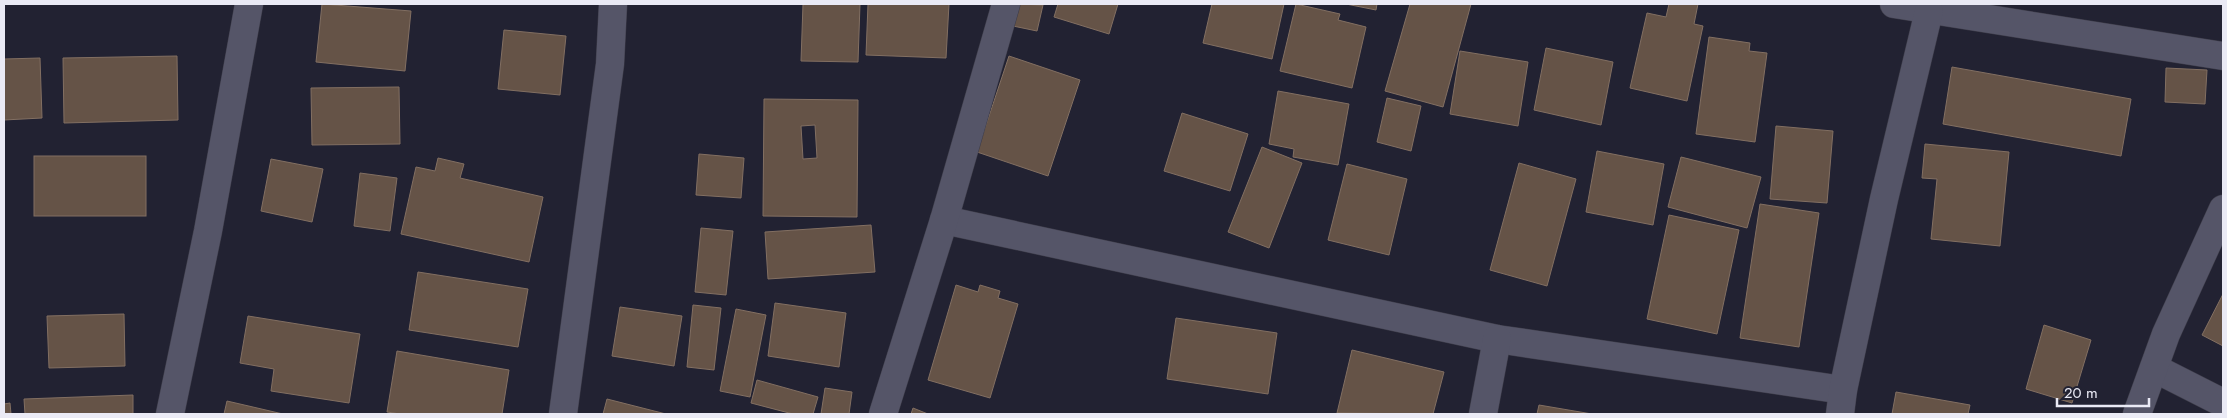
<svg xmlns="http://www.w3.org/2000/svg" width="2227" height="418" viewBox="0 0 2227 418" font-family="Jost,sans-serif">
	<rect width="100%" height="100%" fill="#222232"/>
	<g fill="#655347" stroke="#826f62" fill-rule="evenodd">
		<polygon points="322,4 411,11 405,71 316,62"/>
		<polygon points="803,4 860,4 858,62 801,61"/>
		<polygon points="868,4 949,4 946,58 866,55"/>
		<polygon points="1018,4 1043,5 1037,31 1013,26"/>
		<polygon points="1058,4 1118,4 1109,34 1054,17"/>
		<polygon points="1212,4 1284,4 1272,59 1203,43"/>
		<polygon points="1296,4 1340,14 1338,20 1366,27 1352,88 1280,71"/>
		<polygon points="1346,4 1377,4 1376,10"/>
		<polygon points="1410,4 1471,4 1443,107 1385,91"/>
		<polygon points="1669,4 1698,4 1694,24 1703,26 1687,101 1630,88 1647,13 1666,17"/>
		<polygon points="504,30 566,36 560,95 498,89"/>
		<polygon points="1709,37 1750,43 1749,51 1767,53 1755,142 1696,134"/>
		<polygon points="1546,48 1613,62 1601,125 1534,110"/>
		<polygon points="1460,51 1528,62 1518,126 1450,114"/>
		<polygon points="177,56 178,120 64,123 63,58"/>
		<polygon points="1009,56 1080,80 1048,176 977,152"/>
		<polygon points="40,58 42,118 4,120 4,59"/>
		<polygon points="1952,67 2131,99 2121,156 1943,124"/>
		<polygon points="2166,68 2207,70 2205,104 2165,102"/>
		<polygon points="399,87 400,144 312,145 311,88"/>
		<polygon points="1278,91 1349,104 1338,165 1293,157 1294,149 1269,144"/>
		<polygon points="1387,98 1421,106 1411,151 1377,142"/>
		<path d="M764,99L858,100L857,217L763,216ZM815,125L817,158L803,159L801,126Z"/>
		<polygon points="1182,113 1248,134 1230,191 1164,171"/>
		<polygon points="1776,126 1833,131 1827,203 1770,199"/>
		<polygon points="1925,144 2009,152 2000,246 1931,239 1937,179 1922,178"/>
		<polygon points="1262,147 1302,163 1269,248 1228,232"/>
		<polygon points="1597,151 1664,164 1653,225 1586,212"/>
		<polygon points="699,154 744,158 741,198 696,195"/>
		<rect x="34" y="156" width="112" height="60"/>
		<polygon points="1681,157 1761,177 1747,228 1668,207"/>
		<polygon points="438,158 464,164 460,178 543,197 529,262 401,234 416,167 435,171"/>
		<polygon points="271,159 323,169 312,222 261,211"/>
		<polygon points="1519,163 1576,179 1547,286 1490,270"/>
		<polygon points="1347,164 1407,179 1389,255 1328,240"/>
		<polygon points="360,173 397,178 390,231 354,226"/>
		<polygon points="1760,204 1819,213 1799,347 1740,338"/>
		<polygon points="1669,215 1739,230 1717,334 1647,319"/>
		<polygon points="871,225 875,272 768,279 765,232"/>
		<polygon points="701,228 733,231 726,295 695,292"/>
		<polygon points="418,272 528,289 518,347 409,330"/>
		<polygon points="956,285 978,292 980,285 1000,291 998,298 1018,304 990,398 928,380"/>
		<polygon points="2223,294 2223,346 2202,335"/>
		<polygon points="775,303 846,313 839,367 768,356"/>
		<polygon points="693,305 721,308 714,370 687,367"/>
		<polygon points="620,307 682,316 674,366 612,356"/>
		<polygon points="736,309 766,315 750,397 720,391"/>
		<polygon points="124,314 125,366 49,368 47,316"/>
		<polygon points="248,316 360,334 349,403 271,391 274,369 240,363"/>
		<polygon points="1176,318 1277,333 1268,394 1167,379"/>
		<polygon points="2044,325 2091,340 2072,403 2026,389"/>
		<polygon points="1352,350 1444,372 1433,414 1337,413"/>
		<polygon points="397,351 509,370 502,414 400,414 387,412"/>
		<polygon points="757,380 818,397 813,414 793,414 751,403"/>
		<polygon points="825,388 852,392 849,414 821,414"/>
		<polygon points="1896,392 1970,405 1968,414 1892,414"/>
		<polygon points="133,395 133,414 25,414 24,399"/>
		<polygon points="607,399 666,414 603,414"/>
		<polygon points="227,401 283,414 224,414"/>
		<polygon points="10,403 11,414 4,414 4,404"/>
		<polygon points="1539,405 1592,414 1537,414"/>
		<polygon points="913,408 928,414 911,414"/>
	</g>
	<g fill="none" stroke-linecap="round" stroke-linejoin="round">
		<g stroke="#3d3c49" stroke-width="29">
			<g id="minor">
				<polyline points="1894,4 2223,56"/>
				<polyline points="944,220 1497,339 1843,390"/>
				<polyline points="2154,368 2223,403"/>
				<polyline points="170,414 208,231 249,4"/>
				<polyline points="563,414 610,64 613,4"/>
				<polyline points="883,414 944,220 1006,4"/>
				<polyline points="1483,414 1497,339"/>
				<polyline points="1840,414 1843,390 1884,199 1929,11"/>
				<polyline points="2137,414 2166,334 2223,209"/>
			</g>
		</g>
		<use href="#minor" stroke="#555568" stroke-width="28"/>
	</g>
	<rect width="2227" height="418" fill="none" stroke="#eaeaf5" stroke-width="10"/>
	<path d="M2057 398v8h92v-8" fill="none" stroke="#eaeaf5" stroke-width="2.5"/>
	<text x="2064" y="398" font-size="15" fill="#eaeaf5" stroke="#222232" stroke-width="4" paint-order="stroke">20 m</text>
</svg>
